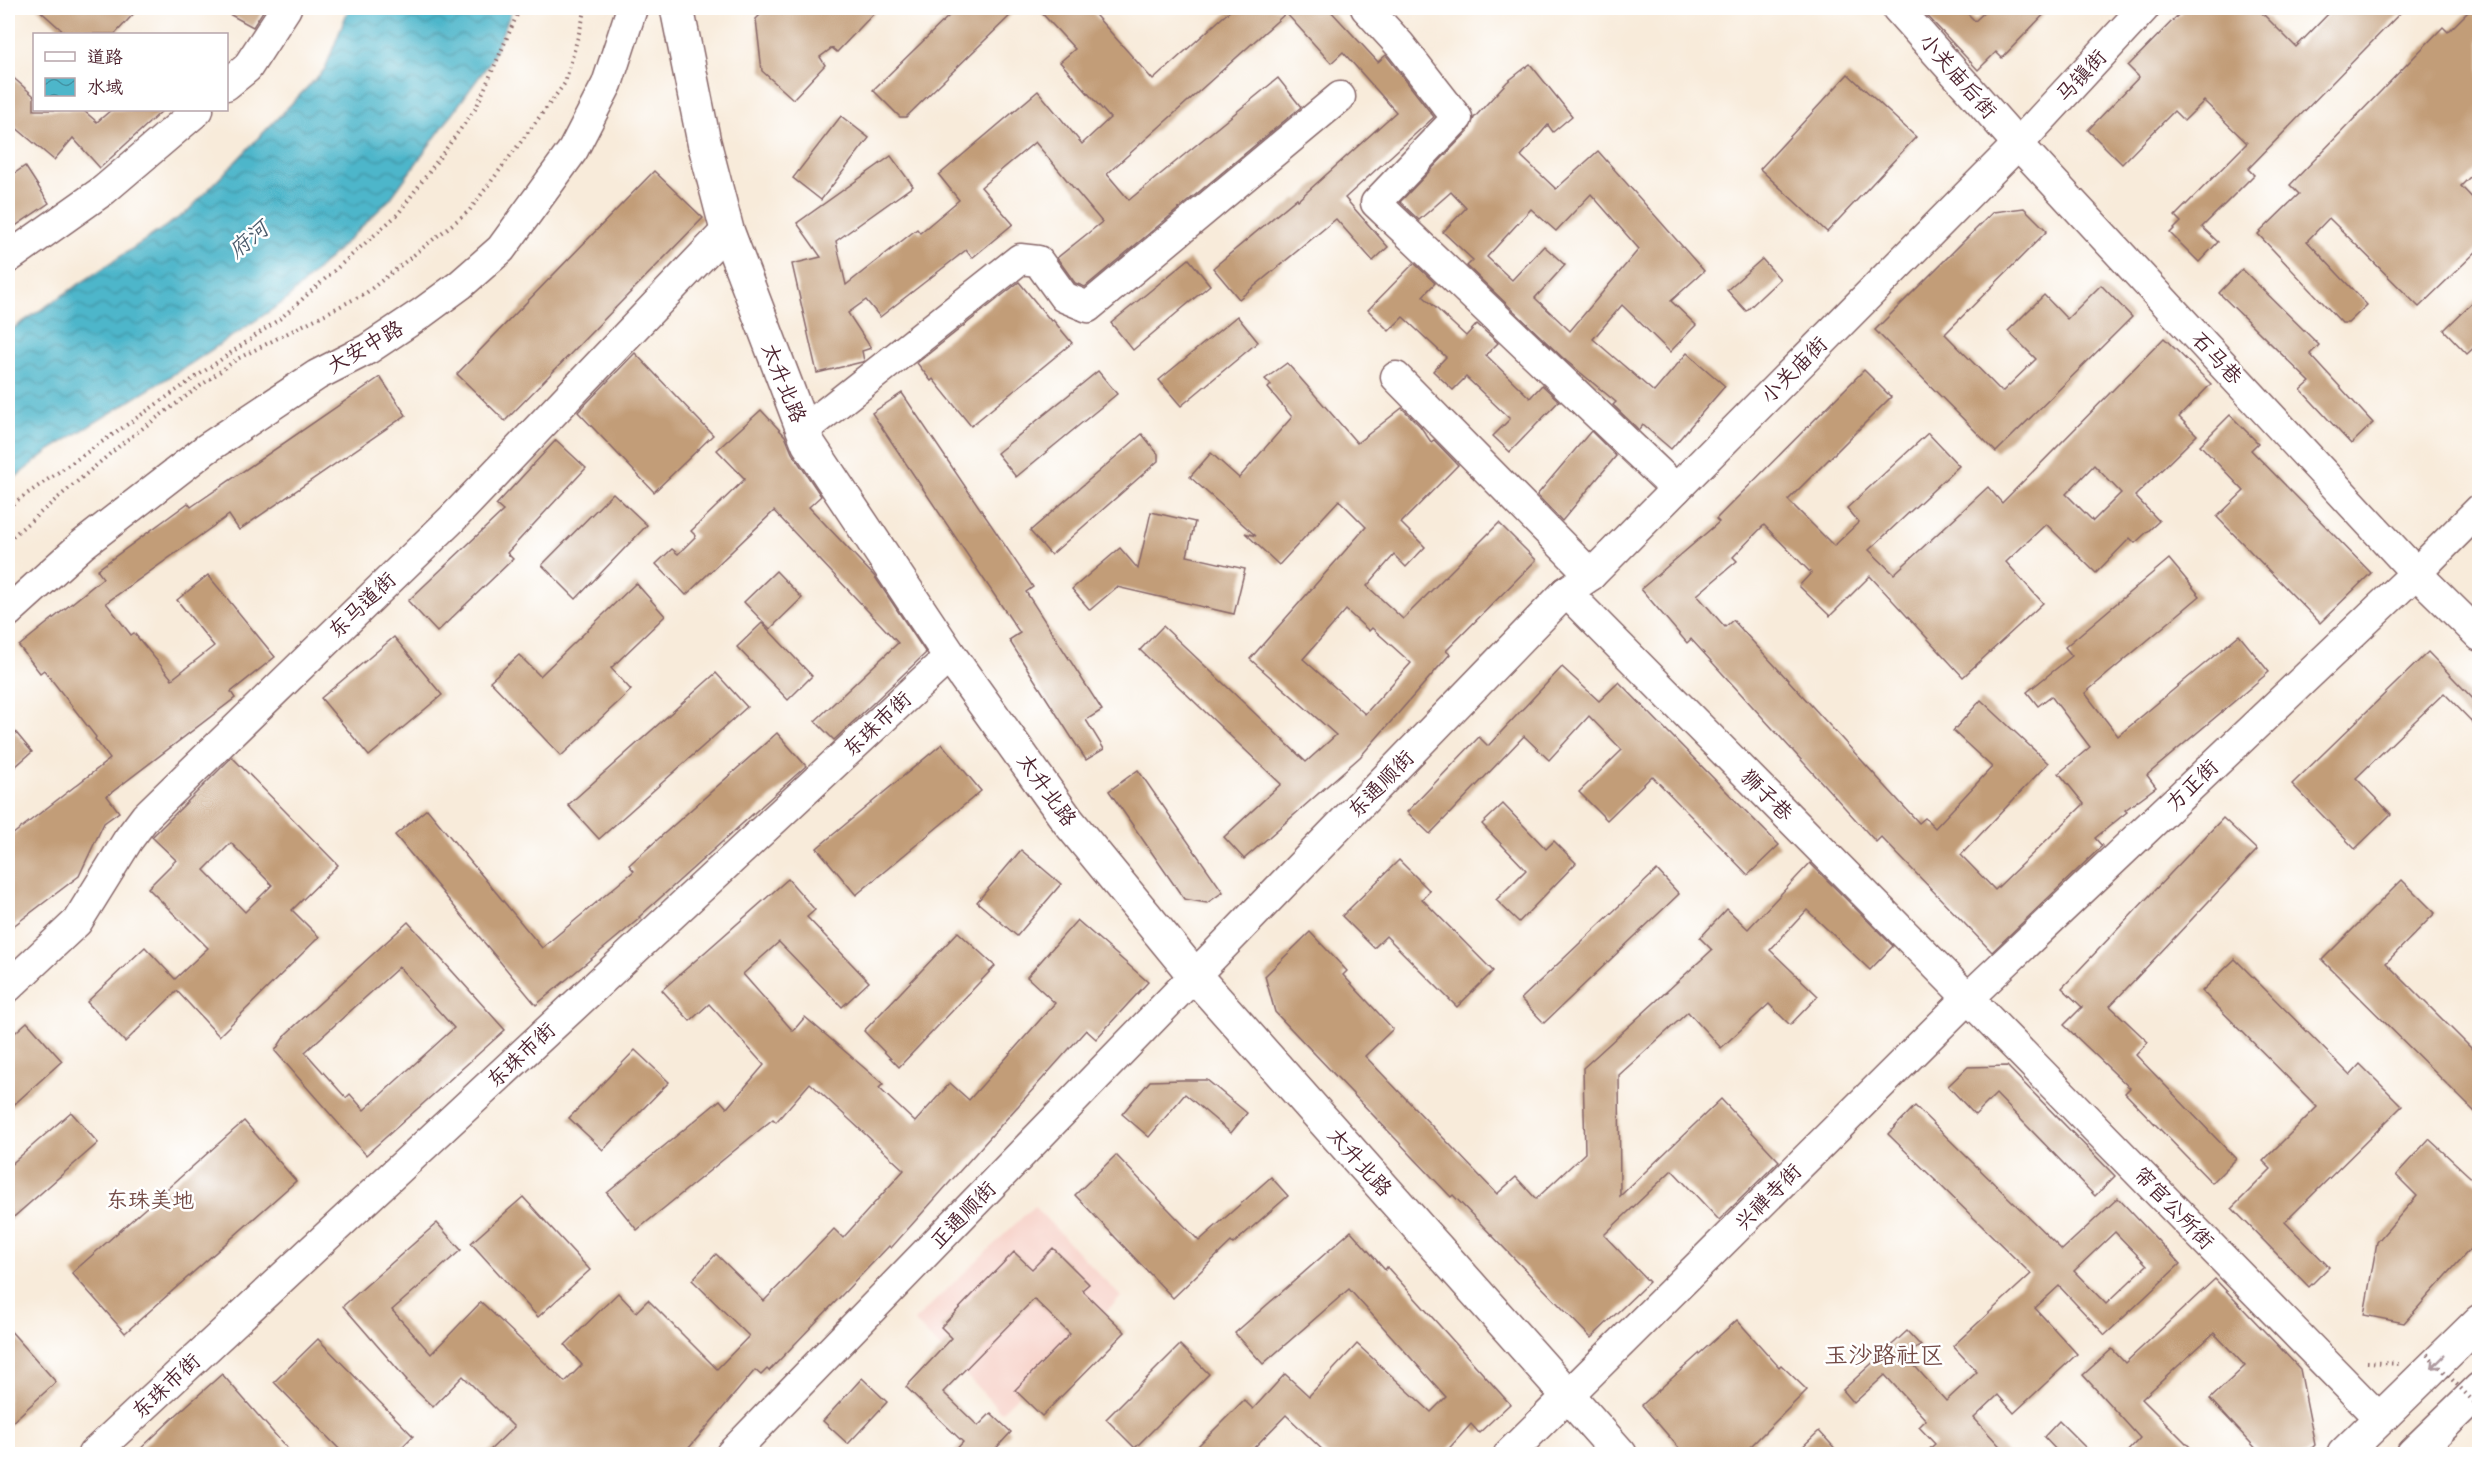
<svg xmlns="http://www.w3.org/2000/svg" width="2487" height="1462" viewBox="0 0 2487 1462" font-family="Mynerve,'LXGW WenKai TC',sans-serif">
	<defs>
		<pattern id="water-waves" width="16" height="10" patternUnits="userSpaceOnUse" patternTransform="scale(1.5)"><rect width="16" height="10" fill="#4db6ca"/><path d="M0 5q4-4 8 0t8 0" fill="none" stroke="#4293a4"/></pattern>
	</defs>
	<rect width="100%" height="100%" fill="#fff"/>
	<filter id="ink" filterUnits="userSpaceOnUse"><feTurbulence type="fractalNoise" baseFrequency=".0167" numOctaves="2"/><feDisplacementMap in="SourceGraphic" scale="12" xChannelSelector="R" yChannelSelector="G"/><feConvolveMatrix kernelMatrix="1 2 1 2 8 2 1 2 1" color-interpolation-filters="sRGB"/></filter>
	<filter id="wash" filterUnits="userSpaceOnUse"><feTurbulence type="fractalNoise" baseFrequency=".008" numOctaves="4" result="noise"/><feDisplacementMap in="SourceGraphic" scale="24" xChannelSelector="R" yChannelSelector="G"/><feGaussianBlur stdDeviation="1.35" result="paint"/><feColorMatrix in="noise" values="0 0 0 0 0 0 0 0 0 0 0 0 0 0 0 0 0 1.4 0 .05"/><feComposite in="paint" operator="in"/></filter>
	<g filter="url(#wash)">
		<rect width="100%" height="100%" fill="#f8ebda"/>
		<polygon fill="#f7d1c8" points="1034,1206 1121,1297 1001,1412 914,1321"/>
		<polygon fill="url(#water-waves)" stroke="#4c6a7a" stroke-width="1.5" points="349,8 513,8 490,62 390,199 285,301 190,364 50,450 8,483 8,332 187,212 325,69"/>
		<g id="blocks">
			<g fill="#c29d78" fill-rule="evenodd">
				<polygon points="37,8 139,8 115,34 66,34"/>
				<polygon points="218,8 265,8 253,27"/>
				<polygon points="767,8 879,8 837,52 832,48 820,57 825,65 793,99 762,71 756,19"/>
				<polygon points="957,8 1018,8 906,117 900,117 873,90"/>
				<polygon points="1037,8 1089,8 1153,80 1233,8 1328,8 1378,62 1386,55 1434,117 1345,198 1388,247 1373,261 1336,219 1239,299 1213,268 1297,198 1298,200 1396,112 1343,52 1331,63 1286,13 1107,174 1129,200 1278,78 1301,107 1085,287 1075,283 1057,258 1102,222 1035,142 981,187 1013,224 972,258 966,250 880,317 866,300 848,313 871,348 862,351 864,361 862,362 817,373 792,264 821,257 797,223 891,156 913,186 836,241 846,285 917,229 920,233 959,200 939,175 1038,91 1082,144 1110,118 1060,62 1075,49"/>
				<polygon points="1920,8 1962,8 1975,21 1989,8 2050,8 2002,58 1996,52 1978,70"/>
				<polygon points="2185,8 2257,8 2296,47 2334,8 2405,8 2248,169 2254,175 2202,227 2218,242 2199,262 2170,233 2181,222 2175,216 2247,143 2204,101 2184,121 2174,111 2122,164 2088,130 2139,77 2128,66"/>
				<polygon points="2472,8 2480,8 2480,167 2461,186 2480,206 2480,248 2419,307 2329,218 2307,241 2367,305 2348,323 2342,323 2258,234 2299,194 2290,185 2443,27 2448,32"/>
				<path d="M1530,64L1572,116L1553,132L1548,125L1521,156L1556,189L1598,151L1704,271L1671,301L1696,325L1670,352L1622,305L1593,339L1654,392L1687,353L1725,386L1671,449L1643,425L1639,430L1613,405L1616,402L1564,359L1467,266L1473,260L1443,232L1466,208L1451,192L1419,220L1400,202L1469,130L1474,118L1507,82ZM1591,194L1639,249L1570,331L1535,298L1565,265L1544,246L1512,280L1487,257L1531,209L1556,231Z"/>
				<polygon points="8,73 34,96 34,110 83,110 97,122 111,110 163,110 100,168 73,138 54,160 8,121"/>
				<polygon points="1848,74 1916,137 1827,232 1760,169"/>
				<polygon points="841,116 869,138 821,200 793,178"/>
				<polygon points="25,166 49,203 8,231 8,178"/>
				<polygon points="654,171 703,218 505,421 457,374"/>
				<polygon points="2024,208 2047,231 1945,334 2002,392 2036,359 2008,331 2044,295 2067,319 2101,285 2132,317 1996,452 1875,330 1993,212"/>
				<polygon points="1189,259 1210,285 1133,350 1111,323"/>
				<polygon points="1762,259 1780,279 1746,311 1727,290"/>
				<polygon points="1414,263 1435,283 1423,296 1466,336 1477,324 1498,343 1486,355 1530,398 1542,385 1559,401 1510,452 1493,436 1510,419 1466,377 1453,390 1433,371 1446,357 1403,317 1389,331 1368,310"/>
				<polygon points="2242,269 2319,345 2310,354 2373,423 2351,444 2301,390 2310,382 2219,293"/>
				<polygon points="1019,282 1051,321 1053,320 1072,343 971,426 933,379 931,381 917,363"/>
				<polygon points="2480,295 2480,342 2467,354 2444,330"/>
				<polygon points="1237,316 1258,342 1181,406 1159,380"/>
				<path d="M2164,338L2211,384L2179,417L2197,435L2135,496L2159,521L2135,543L2130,538L2096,573L2046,524L2006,562L2043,603L1963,677L1870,576L1830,616L1799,586L1811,573L1764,525L1733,557L1737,561L1697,595L1725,627L1733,620L1919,823L1925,818L1935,828L1992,767L1953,731L1981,700L2048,763L1961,855L1995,890L2084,804L2059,773L2090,747L2051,696L2038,706L2027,692L2072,656L2065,647L2169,559L2200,596L2085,693L2118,736L2239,635L2269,672L2147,775L2156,787L2125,810L2127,812L2095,838L2102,846L1992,952L1881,837L1876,842L1691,639L1687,643L1641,589L1719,522L1716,519L1864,370L1891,397L1788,500L1834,546L1859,522L1847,508L1928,433L1959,466L1869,550L1894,574L1988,487L2002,503ZM2094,465L2121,493L2093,521L2066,494Z"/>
				<polygon points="635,353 713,435 654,492 578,412"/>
				<path d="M1287,363L1357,443L1402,408L1420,426L1431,442L1434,440L1458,465L1401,523L1425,547L1406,567L1394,555L1367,586L1403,619L1499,523L1536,560L1446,651L1450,654L1360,757L1244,859L1224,837L1281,784L1140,650L1163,626L1306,762L1336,735L1250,659L1366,527L1339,500L1279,565L1245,533L1256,536L1190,477L1211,453L1239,478L1292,417L1268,388L1271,385L1265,379ZM1346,610L1369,631L1372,628L1411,663L1365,714L1303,659Z"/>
				<polygon points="1098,371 1117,394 1016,477 997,453"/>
				<polygon points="380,377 406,415 239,530 229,515 106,603 131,635 134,633 172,679 214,646 177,600 208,575 275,657 231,692 235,698 107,796 119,812 104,823 79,876 8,930 8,838 110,759 95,739 96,737 44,670 40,673 19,646 103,578 97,570 188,503 191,507"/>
				<polygon points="902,393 1033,587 1026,592 1102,710 1086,720 1104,749 1086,760 1009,640 1020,633 872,413"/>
				<polygon points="761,410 785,436 792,453 821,496 809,507 875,577 926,653 834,740 815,721 898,643 774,511 686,595 656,564 672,549 678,554 696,536 691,531 745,479 717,450"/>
				<polygon points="2230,415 2258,443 2251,450 2371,573 2320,623 2217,517 2244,491 2200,445"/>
				<polygon points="1591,431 1616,456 1562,521 1537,495"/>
				<polygon points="1142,434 1158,454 1158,461 1051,555 1030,531"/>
				<polygon points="556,440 586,468 507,553 513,559 437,632 408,601 503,511 496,505"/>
				<polygon points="613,493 647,525 576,599 542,565"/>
				<polygon points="1151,512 1195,522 1187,556 1245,569 1234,614 1117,587 1090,610 1072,589 1120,548 1138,569"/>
				<polygon points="776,571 802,598 770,629 744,602"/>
				<polygon points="636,583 665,616 611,668 631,690 561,756 490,681 519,655 540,676"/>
				<polygon points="762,623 812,676 788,700 737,647"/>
				<polygon points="394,637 442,695 369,756 321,698"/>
				<polygon points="2428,652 2480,706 2480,730 2444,693 2356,778 2391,814 2355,849 2292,784"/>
				<polygon points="1562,667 1599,701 1619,682 1779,845 1748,875 1652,776 1607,820 1579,792 1622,750 1589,716 1549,760 1524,736 1430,834 1407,812 1479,737 1488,746"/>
				<polygon points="716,673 747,707 599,839 568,805"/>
				<polygon points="8,723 32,752 8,773"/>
				<polygon points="777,733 806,766 639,917 640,918 536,1005 395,835 427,809 542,948 634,871 629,865"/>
				<polygon points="942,744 981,791 856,895 817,848"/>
				<path d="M232,757L338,865L292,910L319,937L219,1036L177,991L125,1042L87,1002L145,947L175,979L208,948L148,888L176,860L152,837ZM231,843L272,885L245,912L204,870Z"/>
				<polygon points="1138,770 1223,892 1207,903 1184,899 1109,791"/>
				<polygon points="1503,804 1546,849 1554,841 1576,863 1519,922 1496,900 1526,870 1482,824"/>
				<polygon points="2223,818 2257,850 2110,1006 2148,1042 2136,1055 2236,1159 2212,1183 2125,1093 2130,1088 2064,1025 2082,1007 2062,988"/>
				<polygon points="1021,850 1061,884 1017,936 977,902"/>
				<polygon points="1399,860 1430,891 1422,899 1493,971 1457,1007 1386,936 1374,948 1342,916"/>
				<polygon points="1810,863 1893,946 1870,970 1807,910 1770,950 1818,996 1790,1025 1769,1004 1721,1048 1688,1012 1619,1075 1620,1196 1721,1099 1779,1161 1719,1220 1672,1170 1604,1235 1649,1282 1591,1338 1453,1195 1451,1197 1275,1012 1265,976 1310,932 1347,971 1343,975 1393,1029 1365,1056 1497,1194 1516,1177 1536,1199 1585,1153 1583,1068 1712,950 1700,938 1727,909 1748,929"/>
				<polygon points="1657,870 1679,894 1544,1023 1521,999"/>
				<polygon points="788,879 815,910 807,917 869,982 842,1007 779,942 743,974 793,1031 805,1017 883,1084 879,1088 915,1122 950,1083 969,1100 1055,1003 1027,977 1077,920 1148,982 1096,1039 1086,1030 891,1248 889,1246 769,1371 767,1369 761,1375 755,1370 683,1455 485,1455 514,1427 463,1376 433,1407 406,1381 407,1380 343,1306 437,1223 461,1250 392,1310 431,1354 481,1302 565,1382 582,1365 565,1345 618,1293 636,1312 648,1300 717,1369 749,1336 692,1280 716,1254 764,1301 834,1229 843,1238 904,1170 810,1083 776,1122 773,1119 637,1230 607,1193 720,1100 727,1108 764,1065 709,1004 690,1021 662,990"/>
				<polygon points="2402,880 2435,913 2386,963 2480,1057 2480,1117 2322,960"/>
				<path d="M408,922L505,1030L366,1155L275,1051L286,1034ZM399,967L454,1028L364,1110L350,1094L346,1098L305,1052Z"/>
				<polygon points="958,932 995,966 899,1067 864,1031"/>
				<polygon points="2235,959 2350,1075 2360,1064 2402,1106 2285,1222 2329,1267 2309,1287 2232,1208 2271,1169 2263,1161 2317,1107 2202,991"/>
				<polygon points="27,1022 62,1061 8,1110 8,1039"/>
				<polygon points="635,1050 669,1082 603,1150 569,1118"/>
				<polygon points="2007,1066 2115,1176 2095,1196 1996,1094 1975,1115 1948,1086 1968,1067"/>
				<polygon points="1182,1080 1207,1080 1247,1113 1231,1133 1185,1094 1149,1137 1122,1114 1150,1081"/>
				<path d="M1915,1106L2062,1250L2118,1198L2180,1264L2105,1335L2059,1286L2035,1308L2077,1354L2014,1413L1998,1395L1974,1418L2008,1455H1923L1935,1444L1919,1427L1926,1420L1885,1375L1854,1403L1843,1390L1907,1331L1921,1346L1904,1354L1946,1401L1977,1372L1953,1346L2031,1274L1888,1134ZM2115,1232L2147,1265L2106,1304L2074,1271Z"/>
				<polygon points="71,1112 98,1143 8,1222 8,1167"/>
				<polygon points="244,1121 296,1181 125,1333 72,1273"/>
				<polygon points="2429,1139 2480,1186 2480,1255 2471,1248 2404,1323 2364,1315 2377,1242 2417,1196 2396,1175"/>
				<polygon points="1116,1155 1199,1241 1271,1177 1288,1196 1233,1244 1231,1242 1173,1298 1075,1195"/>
				<polygon points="523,1197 590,1270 538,1317 471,1243"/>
				<polygon points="1351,1231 1385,1270 1387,1267 1510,1404 1479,1433 1471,1424 1443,1455 1328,1455 1286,1415 1247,1455 1189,1455 1244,1400 1253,1409 1285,1374 1309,1396 1357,1344 1431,1412 1446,1397 1349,1289 1263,1364 1235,1333"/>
				<polygon points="1053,1248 1089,1284 1082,1290 1125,1332 1042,1416 1015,1390 1070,1334 1034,1299 943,1392 978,1426 991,1413 1011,1432 990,1455 951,1455 963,1442 906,1387 952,1338 941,1327 1014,1252 1032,1269"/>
				<polygon points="2215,1279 2300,1369 2315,1445 2305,1455 2262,1455 2210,1399 2245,1366 2214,1333 2142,1399 2198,1455 2124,1455 2140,1438 2083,1375 2112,1349 2125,1363"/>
				<polygon points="1737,1320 1779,1367 1781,1365 1807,1390 1742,1455 1685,1455 1642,1405"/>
				<polygon points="8,1328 56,1382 8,1426"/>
				<polygon points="318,1339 413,1436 394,1455 345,1455 274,1382"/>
				<polygon points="1180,1345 1209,1374 1135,1448 1106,1419"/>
				<polygon points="222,1374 293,1455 134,1455 175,1416"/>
				<polygon points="862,1378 887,1402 848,1444 823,1421"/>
				<polygon points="2059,1421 2093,1455 2061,1455 2044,1437"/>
				<polygon points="1819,1431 1841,1455 1794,1455"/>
			</g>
		</g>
	</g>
	<g filter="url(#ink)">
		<use href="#blocks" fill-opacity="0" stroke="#876668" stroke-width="1.5"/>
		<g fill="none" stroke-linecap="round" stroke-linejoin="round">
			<g stroke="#876668" stroke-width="33">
				<g id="minor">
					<polyline points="1366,8 1400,45 1457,118 1376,203 1676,489"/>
					<polyline points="1897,8 2018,144 2416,573 2480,636"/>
					<polyline points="226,85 247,68 286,8"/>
					<polyline points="8,258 104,190 198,110"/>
					<polyline points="1396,377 1591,575"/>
					<polyline points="803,431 1020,259 1038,261 1064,297 1088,307 1340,97"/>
					<polyline points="1566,592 1968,998 2380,1419"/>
					<polyline points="8,612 82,545 206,449 317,375 368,349 422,313 460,285 501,249 573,150 607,84 632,8"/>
					<polyline points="8,987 77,922 128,840 146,816 452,519 727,230"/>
					<polyline points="93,1454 950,656"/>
					<polyline points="731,1454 1566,592 1591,575 2018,144 2144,8"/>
					<polyline points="1509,1454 1968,998 2416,573 2480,509"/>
				</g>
			</g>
			<g stroke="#876668" stroke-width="36">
				<g id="major">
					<polyline points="677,8 704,142 727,230 808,443 950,656 1068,821 1195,976 1620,1454"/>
					<polyline points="2344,1454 2480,1321"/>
					<polyline points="2413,1454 2480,1389"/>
				</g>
			</g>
			<g stroke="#876668" stroke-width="4" stroke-dasharray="1.5 4.5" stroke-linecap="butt">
				<polyline points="8,507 281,318 398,214 476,108 520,8"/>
				<polyline points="8,540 124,442 237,359 366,293 469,211 565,83 586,8"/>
				<polyline points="2367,1362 2399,1364"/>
				<polyline points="2479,1454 2480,1453"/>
			</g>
			<use href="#minor" stroke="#fff" stroke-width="30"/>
			<use href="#major" stroke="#fff" stroke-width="33"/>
			<polyline stroke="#876668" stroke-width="4" stroke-dasharray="1.5 4.5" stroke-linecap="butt" points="2427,1354 2480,1408"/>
		</g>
		<defs><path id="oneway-shaft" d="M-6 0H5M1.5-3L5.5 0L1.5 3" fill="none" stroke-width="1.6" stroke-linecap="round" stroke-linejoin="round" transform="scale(1.5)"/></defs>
		<use stroke="#ae9aa0" href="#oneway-shaft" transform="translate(2438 1362) rotate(135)"/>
	</g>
	<g text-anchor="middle" stroke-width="5" stroke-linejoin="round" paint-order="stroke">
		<g font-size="21" fill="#4a1f2b" stroke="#fff">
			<text transform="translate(1958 76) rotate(49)" y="7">小关庙后街</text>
			<text transform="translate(2081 76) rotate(-47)" y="7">马镇街</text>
			<text transform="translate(365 347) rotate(-30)" y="7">大安中路</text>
			<text transform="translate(2217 358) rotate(47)" y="7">石马巷</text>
			<text transform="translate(1794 370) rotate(-45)" y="7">小关庙街</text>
			<text transform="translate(784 383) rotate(68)" y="7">太升北路</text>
			<text transform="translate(362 605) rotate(-44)" y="7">东马道街</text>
			<text transform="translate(877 724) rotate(-43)" y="7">东珠市街</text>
			<text transform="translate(1381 784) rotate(-46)" y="7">东通顺街</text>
			<text transform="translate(2192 785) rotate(-44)" y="7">方正街</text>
			<text transform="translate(1047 790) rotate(54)" y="7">太升北路</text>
			<text transform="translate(1767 795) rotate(45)" y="7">狮子巷</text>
			<text transform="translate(521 1055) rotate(-43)" y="7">东珠市街</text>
			<text transform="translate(1360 1162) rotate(48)" y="7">太升北路</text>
			<text transform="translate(1768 1197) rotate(-45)" y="7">兴禅寺街</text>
			<text transform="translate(2174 1208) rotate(46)" y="7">帘官公所街</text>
			<text transform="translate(963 1215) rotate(-46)" y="7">正通顺街</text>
			<text transform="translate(166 1386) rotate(-43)" y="7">东珠市街</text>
		</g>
		<g font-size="22" font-style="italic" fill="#4b5b6b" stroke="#fff">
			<text transform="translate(248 239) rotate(-40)" y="8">府河</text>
		</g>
		<g font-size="22" fill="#744b46" stroke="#fff">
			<text x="150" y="1207">东珠美地</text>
		</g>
		<g font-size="24" fill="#744b46" stroke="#fff">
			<text x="1884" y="1363">玉沙路社区</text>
		</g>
	</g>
	<rect width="2487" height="1462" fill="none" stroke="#fff" stroke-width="30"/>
	<rect x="33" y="33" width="195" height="78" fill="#ffffff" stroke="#b7a5aa" stroke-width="1.5"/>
	<rect x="45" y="52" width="30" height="9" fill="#ffffff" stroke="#b7a5aa" stroke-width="1.5"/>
	<text x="87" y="63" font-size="18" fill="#4a1f2b">道路</text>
	<rect x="45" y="78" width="30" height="18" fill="url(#water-waves)" stroke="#b7a5aa" stroke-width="1.5"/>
	<text x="87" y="93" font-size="18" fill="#4a1f2b">水域</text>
</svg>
